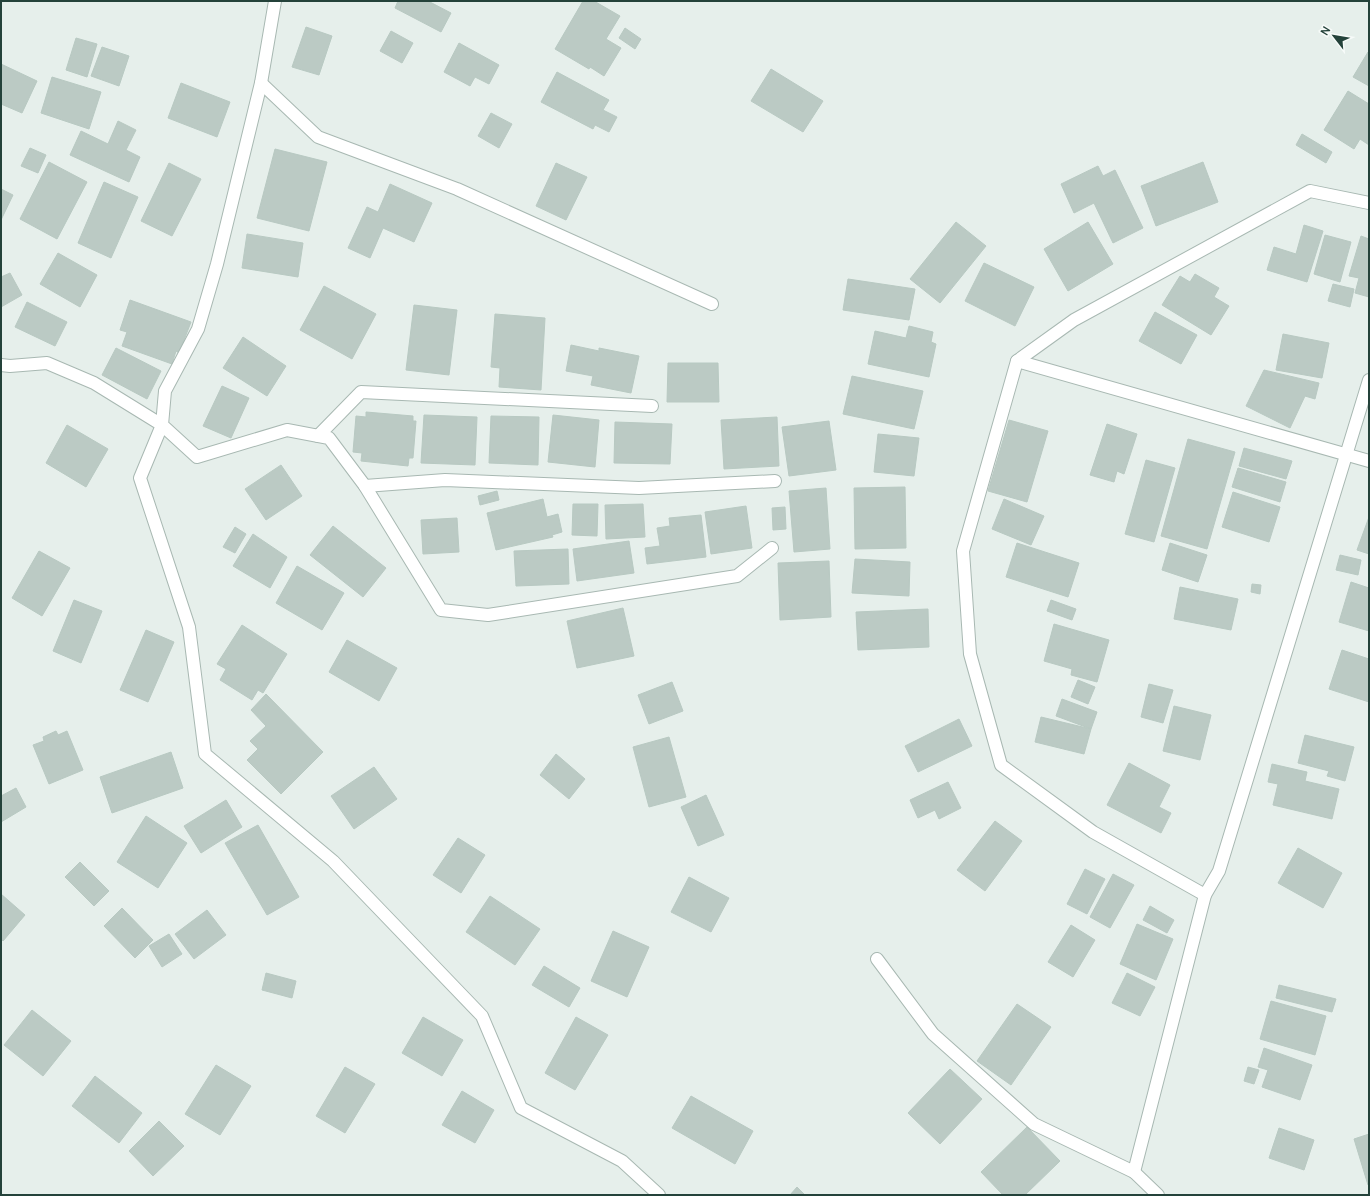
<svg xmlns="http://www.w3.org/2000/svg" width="1370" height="1196" viewBox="0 0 1370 1196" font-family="Manrope,sans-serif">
	<rect width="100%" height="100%" fill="#e6efeb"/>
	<g fill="#bbcac4" stroke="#b8c9c2">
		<polygon points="398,1 428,1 451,13 441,32 395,8"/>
		<polygon points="583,1 594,1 620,16 606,39 621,48 604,76 590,67 589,69 555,49"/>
		<polygon points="306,27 332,36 319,75 292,67"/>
		<polygon points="625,28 641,39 635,49 619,38"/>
		<polygon points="391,31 413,43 402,63 380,51"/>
		<polygon points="76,38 97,44 87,77 66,70"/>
		<polygon points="459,43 499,65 489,84 475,77 470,86 444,72"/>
		<polygon points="102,47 129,56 119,86 91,76"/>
		<polygon points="1368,52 1369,52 1369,86 1353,77"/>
		<polygon points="1,64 37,81 22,113 1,104"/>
		<polygon points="771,69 823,101 803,132 751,101"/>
		<polygon points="557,72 609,100 603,110 617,117 609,132 595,125 593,129 541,102"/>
		<polygon points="52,77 101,92 89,129 41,113"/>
		<polygon points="181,83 230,102 217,137 168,118"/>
		<polygon points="1348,91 1369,104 1369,145 1360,139 1354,149 1324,130"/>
		<polygon points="491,113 512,124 499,148 478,136"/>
		<polygon points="118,121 136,130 126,150 140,157 129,182 70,155 81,131 108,144"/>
		<polygon points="1302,134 1332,152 1326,163 1296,145"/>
		<polygon points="30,148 46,155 38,173 21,166"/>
		<polygon points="275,149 327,162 309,231 257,218"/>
		<polygon points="49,162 87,182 57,239 20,219"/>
		<polygon points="1203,162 1218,202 1156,226 1141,186"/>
		<polygon points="169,163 201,179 172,236 141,221"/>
		<polygon points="556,163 587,177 566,220 536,206"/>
		<polygon points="1098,166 1103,176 1115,170 1143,228 1113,243 1094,203 1074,213 1061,184"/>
		<polygon points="104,182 138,197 111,258 78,243"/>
		<polygon points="390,184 432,203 414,242 383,228 370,258 348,248 367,207 378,212"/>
		<polygon points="1,189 13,195 1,220"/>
		<polygon points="956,222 986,246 940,303 910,279"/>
		<polygon points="1088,222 1113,264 1068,291 1044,249"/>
		<polygon points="1304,225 1323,231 1307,282 1267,270 1274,247 1296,254"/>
		<polygon points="247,234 303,243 298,277 242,268"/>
		<polygon points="1325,235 1351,242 1340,282 1314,274"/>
		<polygon points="1361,236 1369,239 1369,297 1355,293 1359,278 1349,276"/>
		<polygon points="58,253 97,275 80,307 40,284"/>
		<polygon points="984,263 1034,287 1015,326 965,301"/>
		<polygon points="10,273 22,295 1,307 1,277"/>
		<polygon points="1195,274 1219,288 1214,297 1229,306 1211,335 1162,305 1180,276 1190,282"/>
		<polygon points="848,279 915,289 909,320 843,310"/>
		<polygon points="1333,284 1354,289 1350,307 1328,301"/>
		<polygon points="324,286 376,314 352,359 300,330"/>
		<polygon points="130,300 191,322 179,353 176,351 172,364 122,346 127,332 120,330"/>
		<polygon points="27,302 67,322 55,346 15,327"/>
		<polygon points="414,305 457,310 449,375 406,370"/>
		<polygon points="1155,312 1197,335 1181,364 1139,341"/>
		<polygon points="495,314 545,318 541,390 499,387 500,368 491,367"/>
		<polygon points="909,326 933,332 931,342 936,344 929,377 868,364 875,331 906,338"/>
		<polygon points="1283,334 1329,343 1322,378 1276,370"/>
		<polygon points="243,337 286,366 267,396 223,368"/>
		<polygon points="571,345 599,351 599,348 639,356 631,393 591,385 593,376 566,371"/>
		<polygon points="116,348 161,371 147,399 102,375"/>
		<polygon points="668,363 718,363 719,402 667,402"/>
		<polygon points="1264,370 1319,383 1315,399 1305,396 1290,428 1246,406"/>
		<polygon points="852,376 923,391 914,429 843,414"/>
		<polygon points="222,386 249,398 231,438 203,426"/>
		<polygon points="366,412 413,416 413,421 416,421 413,458 409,458 408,466 361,461 362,453 353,452 356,416 366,417"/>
		<polygon points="424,415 477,417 475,465 421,463"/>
		<polygon points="553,415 599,420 595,467 548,462"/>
		<polygon points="491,416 539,417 538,465 489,463"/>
		<polygon points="777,417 779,466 724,469 721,420"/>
		<polygon points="1009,420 1048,431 1027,502 988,491"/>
		<polygon points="829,421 836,470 789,476 782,427"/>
		<polygon points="615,422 672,424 670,464 614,463"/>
		<polygon points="1107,424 1137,434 1124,474 1117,471 1114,482 1090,475"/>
		<polygon points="67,425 108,449 86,487 46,463"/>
		<polygon points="878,434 919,438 914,476 874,472"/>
		<polygon points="1188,439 1235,452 1207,549 1161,536"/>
		<polygon points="1244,448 1292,461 1286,479 1239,466"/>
		<polygon points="1146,460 1175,468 1154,542 1125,534"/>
		<polygon points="281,465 302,496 266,520 245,489"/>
		<polygon points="1238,468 1286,482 1280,502 1232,487"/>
		<polygon points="905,487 906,548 855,549 854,488"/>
		<polygon points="826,488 830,549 794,552 789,491"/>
		<polygon points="497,491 499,500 480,505 478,496"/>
		<polygon points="1233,492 1280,507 1269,542 1222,527"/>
		<polygon points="543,499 547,517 558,514 562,532 552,535 553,537 496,550 487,513"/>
		<polygon points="1004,499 1044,516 1031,545 992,529"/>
		<polygon points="573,504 598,504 597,536 572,535"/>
		<polygon points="643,504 645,537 606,539 605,505"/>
		<polygon points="746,506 752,548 711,554 705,512"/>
		<polygon points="785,507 786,529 773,530 772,508"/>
		<polygon points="701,515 706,557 647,564 645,548 660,546 657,528 670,526 669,518"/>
		<polygon points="1369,517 1369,554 1357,550"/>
		<polygon points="457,518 459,552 423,554 421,520"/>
		<polygon points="333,526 386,568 363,597 310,555"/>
		<polygon points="235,527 246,534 235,553 223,547"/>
		<polygon points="253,534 287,557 270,588 233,566"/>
		<polygon points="629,541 634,573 577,581 573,549"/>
		<polygon points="1017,543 1079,563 1068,597 1006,577"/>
		<polygon points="1170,543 1207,555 1198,582 1162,570"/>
		<polygon points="568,549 569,584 516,586 514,551"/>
		<polygon points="39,551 70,568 42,616 12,598"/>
		<polygon points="1340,555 1361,560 1358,575 1336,570"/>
		<polygon points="855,559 910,562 909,596 852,593"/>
		<polygon points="829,561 831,617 780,620 778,563"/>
		<polygon points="297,566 344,593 322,630 276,603"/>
		<polygon points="1351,582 1369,588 1369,631 1339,622"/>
		<polygon points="1252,584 1261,585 1260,594 1251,592"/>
		<polygon points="1180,587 1238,599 1231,630 1174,619"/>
		<polygon points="74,600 102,611 81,663 53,651"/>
		<polygon points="1051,600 1076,609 1072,620 1047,611"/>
		<polygon points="623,608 634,656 577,668 567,621"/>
		<polygon points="928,609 929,647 858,650 856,612"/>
		<polygon points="1054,624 1109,640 1097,682 1071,675 1072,669 1044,661"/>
		<polygon points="242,625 287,654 263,693 258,690 252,700 220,680 226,669 217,664"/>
		<polygon points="146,630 174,642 148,702 120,690"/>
		<polygon points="347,640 397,668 379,701 329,672"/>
		<polygon points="1342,650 1369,659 1369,702 1329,689"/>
		<polygon points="1078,680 1095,687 1088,704 1071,697"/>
		<polygon points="672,682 683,711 649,724 638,695"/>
		<polygon points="1149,684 1173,690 1163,723 1141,717"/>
		<polygon points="266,694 323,752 281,794 247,760 258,749 250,741 266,726 251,710"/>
		<polygon points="1062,699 1097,712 1091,729 1056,716"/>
		<polygon points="1174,706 1211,715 1200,760 1163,751"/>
		<polygon points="1041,717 1091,729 1084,754 1035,742"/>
		<polygon points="959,719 972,746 918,772 905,746"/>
		<polygon points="56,731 58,735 67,731 83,770 49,784 33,745 44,741 43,737"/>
		<polygon points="1305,735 1354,747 1345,781 1327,776 1329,771 1298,763"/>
		<polygon points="669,737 686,797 649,807 633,747"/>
		<polygon points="171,752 183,788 112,813 100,777"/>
		<polygon points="556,754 585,779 569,799 540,775"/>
		<polygon points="1129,763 1170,785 1159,807 1171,813 1161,833 1107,805"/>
		<polygon points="1272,764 1307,772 1305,781 1339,789 1332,819 1273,805 1278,784 1268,782"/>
		<polygon points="374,767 397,799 354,829 331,796"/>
		<polygon points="948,782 961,808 939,819 935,810 918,818 910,800"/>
		<polygon points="16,788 26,807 1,822 1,796"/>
		<polygon points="706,795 724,835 698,846 681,807"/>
		<polygon points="226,800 242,827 201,853 184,826"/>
		<polygon points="146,816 187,843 158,888 117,862"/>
		<polygon points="995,821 1022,841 985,891 957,870"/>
		<polygon points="258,825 299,897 267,915 225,843"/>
		<polygon points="458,838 485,855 461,893 433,875"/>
		<polygon points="1298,848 1342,873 1323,908 1278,883"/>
		<polygon points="80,862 109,891 94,906 65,877"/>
		<polygon points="1085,869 1105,879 1087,914 1067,904"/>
		<polygon points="1113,874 1134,885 1110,928 1090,917"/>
		<polygon points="689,877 729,898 711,932 671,912"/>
		<polygon points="1,894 25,915 3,941 1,939"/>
		<polygon points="490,896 540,929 515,965 466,932"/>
		<polygon points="1150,906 1174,920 1167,933 1143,920"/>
		<polygon points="122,908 153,940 135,958 104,926"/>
		<polygon points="207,910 226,935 194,959 175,934"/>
		<polygon points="1137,924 1173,939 1156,980 1120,964"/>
		<polygon points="1071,925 1095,940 1073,977 1048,962"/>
		<polygon points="613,931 649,947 627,997 591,981"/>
		<polygon points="169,934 182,954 162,967 149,946"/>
		<polygon points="544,966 580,988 569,1007 532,985"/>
		<polygon points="266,973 296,981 292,998 262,990"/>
		<polygon points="1127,973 1155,987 1140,1016 1112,1003"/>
		<polygon points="1279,985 1336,999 1332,1012 1276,998"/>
		<polygon points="1271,1001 1326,1016 1315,1055 1260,1039"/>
		<polygon points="1017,1004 1051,1027 1011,1085 977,1061"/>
		<polygon points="32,1010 71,1041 43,1076 4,1045"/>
		<polygon points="423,1017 463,1040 442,1076 402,1053"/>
		<polygon points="576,1017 608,1035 575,1090 545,1073"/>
		<polygon points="1264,1048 1312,1065 1300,1100 1262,1087 1268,1070 1258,1067"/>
		<polygon points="216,1065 251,1086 220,1135 185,1114"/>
		<polygon points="345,1067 375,1084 345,1133 316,1116"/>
		<polygon points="1248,1067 1259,1070 1254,1084 1244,1081"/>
		<polygon points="950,1069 982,1099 940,1144 908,1113"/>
		<polygon points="95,1076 142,1113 119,1143 72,1106"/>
		<polygon points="462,1091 494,1110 475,1143 442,1125"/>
		<polygon points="691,1096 753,1131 735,1164 672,1128"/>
		<polygon points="159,1121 184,1146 153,1176 129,1151"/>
		<polygon points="1027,1127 1060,1161 1025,1195 1003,1195 981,1172"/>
		<polygon points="1279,1128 1314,1140 1304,1170 1269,1158"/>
		<polygon points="1369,1134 1369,1184 1368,1185 1354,1139"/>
		<polygon points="797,1187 805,1195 790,1195"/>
	</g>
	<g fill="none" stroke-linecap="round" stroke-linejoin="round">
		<g stroke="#a8b8b2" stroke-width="14">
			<g id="street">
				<polyline points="275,1 261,83 217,264 198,329 165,391 162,425 197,457 287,430 329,438 365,486 441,610 488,615 737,576 772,548"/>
				<polyline points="261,83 318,137 457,189 712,304"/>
				<polyline points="1017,361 1369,461"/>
				<polyline points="1,365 10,366 47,363 94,383 162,425 140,478 189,627 205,754 333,861 482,1016 521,1108 622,1161 659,1195"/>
				<polyline points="318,436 361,392 652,406"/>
				<polyline points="365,486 445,480 639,488 775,481"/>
				<polyline points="1205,895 1093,832 1001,765 970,654 963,551 1017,361 1074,320 1310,191 1369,203"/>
				<polyline points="877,959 933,1034 1034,1124 1134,1172 1205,895 1219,871 1369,380"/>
				<polyline points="1134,1172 1158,1195"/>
			</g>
		</g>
		<use href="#street" stroke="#fff" stroke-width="12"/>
	</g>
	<rect width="1370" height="1196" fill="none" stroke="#24423a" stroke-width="4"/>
	<g transform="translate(1334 36) rotate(301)" stroke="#f7fbf9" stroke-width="3" paint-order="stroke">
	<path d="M0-3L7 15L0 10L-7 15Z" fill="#24423a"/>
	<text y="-6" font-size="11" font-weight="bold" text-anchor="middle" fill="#24423a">N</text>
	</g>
</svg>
